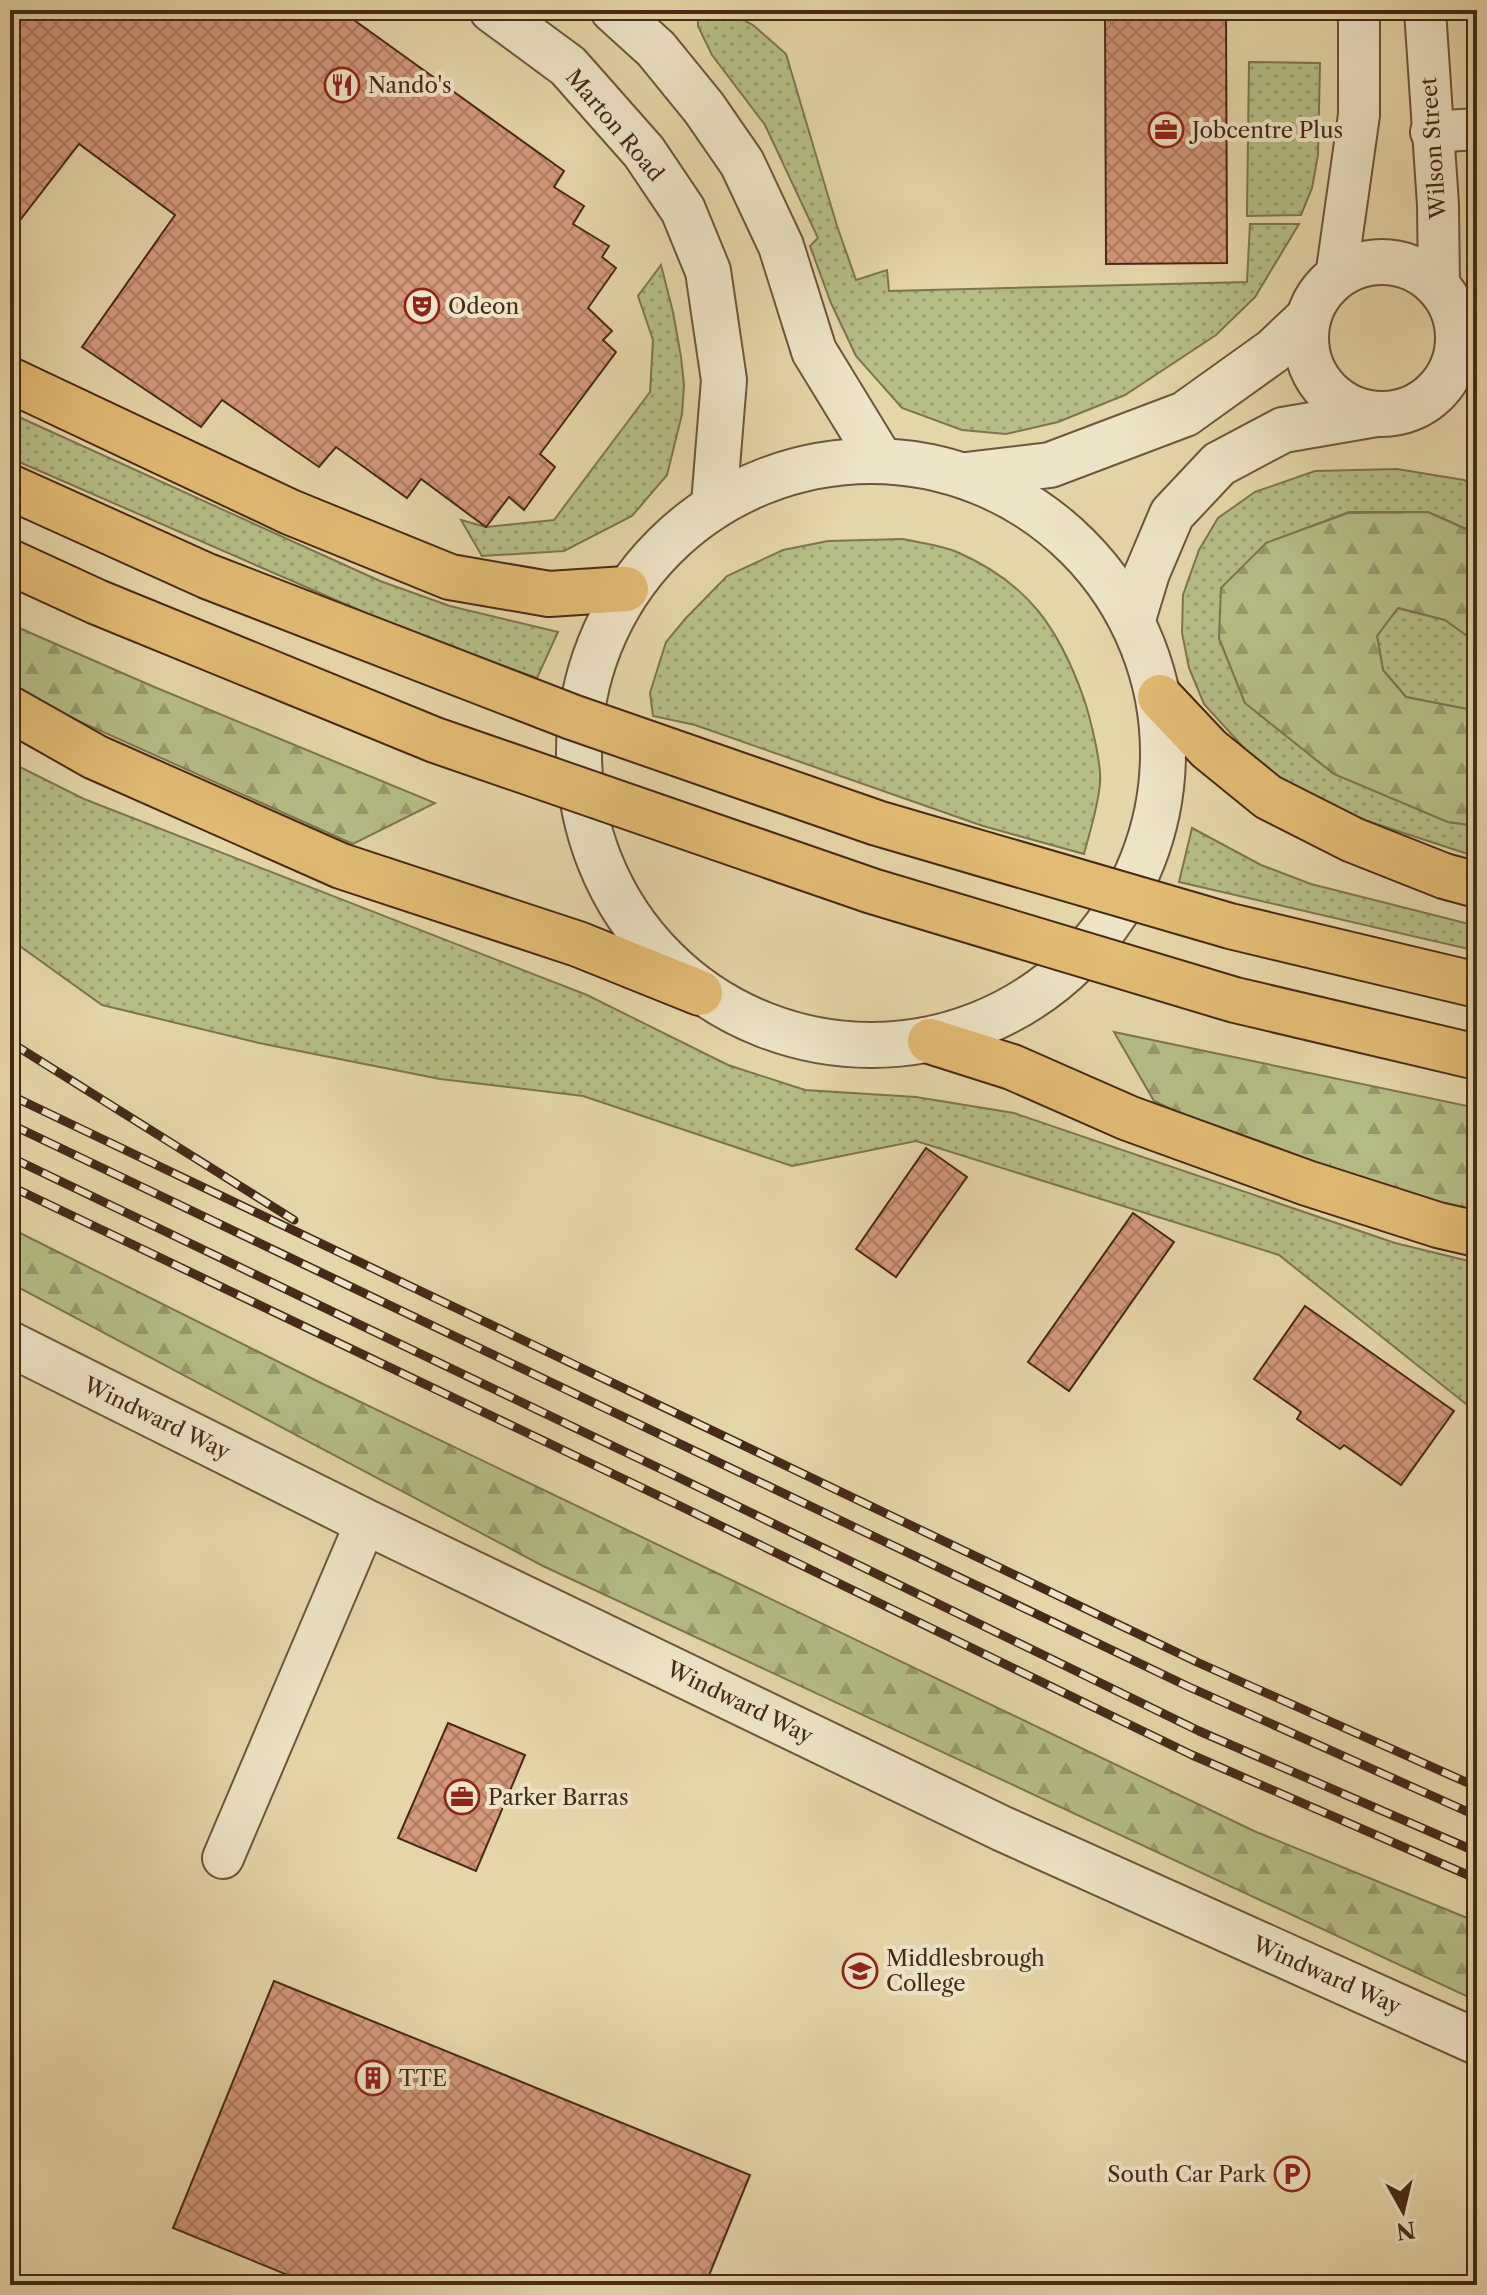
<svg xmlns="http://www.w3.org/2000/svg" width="1487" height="2295" viewBox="0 0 1487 2295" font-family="'Libre Caslon Text',serif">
	<defs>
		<pattern id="green-dots" width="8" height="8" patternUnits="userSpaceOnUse" patternTransform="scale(2)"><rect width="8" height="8" fill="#b6bd87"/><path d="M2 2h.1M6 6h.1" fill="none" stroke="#969a6d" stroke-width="1.8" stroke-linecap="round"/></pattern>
		<pattern id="forest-firs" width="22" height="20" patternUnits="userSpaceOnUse" patternTransform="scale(2)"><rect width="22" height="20" fill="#b6bd87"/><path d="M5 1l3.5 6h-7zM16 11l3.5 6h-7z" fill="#969a6d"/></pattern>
		<pattern id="building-cross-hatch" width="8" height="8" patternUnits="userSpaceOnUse" patternTransform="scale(2)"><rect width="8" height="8" fill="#d3987a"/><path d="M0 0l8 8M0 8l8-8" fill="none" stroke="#ad7c63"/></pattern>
	</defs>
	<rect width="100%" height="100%" fill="#e5d6a9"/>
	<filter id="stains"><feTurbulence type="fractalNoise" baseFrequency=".0025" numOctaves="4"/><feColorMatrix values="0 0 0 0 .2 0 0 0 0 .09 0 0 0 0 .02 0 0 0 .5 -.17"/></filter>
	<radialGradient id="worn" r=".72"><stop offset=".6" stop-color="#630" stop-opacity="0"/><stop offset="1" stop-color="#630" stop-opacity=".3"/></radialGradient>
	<g fill="url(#green-dots)" stroke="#7e7450" stroke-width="2">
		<polygon points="698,10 725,10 753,25 786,54 837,226 856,280 887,270 889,291 1247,282 1250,224 1299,224 1255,297 1216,335 1125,395 1058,422 1006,434 962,430 902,408 856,356 831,303 810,246 818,238 765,125 712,55 698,26"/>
		<polygon points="1249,62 1320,63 1318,155 1312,188 1301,215 1247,216"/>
		<polygon points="661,265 673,312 681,357 684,385 682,414 667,475 632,516 564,551 482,556 461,520 486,527 554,520 650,392 653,340 638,296"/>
		<polygon points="10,413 380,581 450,606 558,632 537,678 414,634 10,458"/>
		<polygon points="1397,469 1464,480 1477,489 1477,534 1428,512 1349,512 1266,543 1219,638 1245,703 1334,774 1448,822 1477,826 1477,857 1349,815 1264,770 1204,704 1189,668 1182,633 1183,595 1199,550 1218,518 1255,492 1315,471"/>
		<path d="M903,539C921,543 941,545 957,552C1028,583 1059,628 1084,699C1090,717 1102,765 1100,783C1098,807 1090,831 1084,854L983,826L695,725L653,716L650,693L666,642L686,618L727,576L783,550L828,541Z"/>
		<polygon points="1397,608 1445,620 1477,643 1477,711 1406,697 1383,670 1377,636"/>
		<polygon points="10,762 84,799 587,995 728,1065 805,1090 916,1097 1014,1113 1395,1243 1477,1263 1477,1393 1466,1404 1279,1255 916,1141 792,1166 583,1096 440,1079 259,1043 102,1005 10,939"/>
		<polygon points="1192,828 1261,865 1311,884 1477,926 1477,951 1179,882"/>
	</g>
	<g fill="url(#forest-firs)" stroke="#7e7450" stroke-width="2">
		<polygon points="1348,513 1428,512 1477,534 1477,643 1445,620 1398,608 1377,636 1383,670 1406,697 1477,711 1477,826 1448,822 1334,774 1245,703 1219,638 1221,588 1266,543"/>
		<polygon points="10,624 152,686 435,803 353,844 14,692 10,663"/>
		<polygon points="1114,1032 1477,1108 1477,1218 1281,1160 1154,1101"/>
		<polygon points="10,1228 321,1383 1254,1831 1477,1922 1477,2001 543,1566 10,1283"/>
	</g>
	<g fill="url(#building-cross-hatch)" stroke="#462a18" stroke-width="2">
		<polygon points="10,10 340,10 564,171 554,187 584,206 573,224 609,246 602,257 616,268 588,308 612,331 603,340 616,352 540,454 555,467 524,510 509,497 486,527 421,479 407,498 336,447 319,467 222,400 201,427 82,347 175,215 79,144 10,233"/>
		<polygon points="1105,10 1226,10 1227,263 1106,264"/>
		<polygon points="926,1148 967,1177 896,1277 856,1249"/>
		<polygon points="1133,1213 1174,1242 1069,1391 1028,1362"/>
		<polygon points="1305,1306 1454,1411 1401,1485 1344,1445 1340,1449 1297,1419 1301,1412 1254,1379"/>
		<polygon points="448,1723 525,1755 476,1871 398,1838"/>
		<polygon points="274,1981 750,2175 705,2285 312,2285 173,2228"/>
	</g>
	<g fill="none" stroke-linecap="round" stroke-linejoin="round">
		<g stroke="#6e553c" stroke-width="44">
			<g id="minor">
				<polyline points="1425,10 1438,205 1439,286"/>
				<polyline points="1431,132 1477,129"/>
				<polyline points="1336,277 1359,115 1359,10"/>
				<polyline points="223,1858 366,1522"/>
			</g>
		</g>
		<g stroke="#6e553c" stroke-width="48">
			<g id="tertiary">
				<polyline points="492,10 568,66 644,152 683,210 708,271 724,380 714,504"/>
				<polyline points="613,10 656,49 704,108 742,163 781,246 814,351 880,459"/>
				<circle cx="1382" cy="338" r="76"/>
				<circle cx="871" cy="753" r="292"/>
				<polyline points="966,475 1050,465 1185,414 1273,351 1308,318"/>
				<polyline points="1133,619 1147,573 1172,514 1219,464 1283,430 1376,414"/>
				<polyline points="10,1344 366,1522 1003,1829 1477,2042"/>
			</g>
		</g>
		<g stroke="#462a18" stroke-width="48">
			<g id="trunk">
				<polyline points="10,380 290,512 450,577 549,594 626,589"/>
				<polyline points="1160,697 1209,749 1268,797 1353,840 1444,876 1477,885"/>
				<polyline points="10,709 95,757 341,866 578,944 700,993"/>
				<polyline points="930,1041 1012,1067 1128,1118 1307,1183 1438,1225 1477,1234"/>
			</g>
		</g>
		<use href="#minor" stroke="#eee4c7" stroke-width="40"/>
		<use href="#tertiary" stroke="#eee4c7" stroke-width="44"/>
		<use href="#trunk" stroke="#e2bb74" stroke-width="44"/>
		<g stroke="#462a18" stroke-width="9">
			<g id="rail">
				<polyline points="10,1042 294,1220"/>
				<polyline points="10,1095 1199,1663 1477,1787"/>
				<polyline points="10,1124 1187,1686 1477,1816"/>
				<polyline points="10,1157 690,1483 1199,1731 1477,1852"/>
				<polyline points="10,1186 680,1506 1192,1755 1477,1879"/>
			</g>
		</g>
		<use href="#rail" stroke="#eee4c7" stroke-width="6" stroke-dasharray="18" stroke-linecap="butt"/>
		<g stroke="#462a18" stroke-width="48" stroke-linecap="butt">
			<g id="trunk-bridge">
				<polyline points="10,487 207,576 572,717 877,823 1230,926 1477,985"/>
				<polyline points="10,562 97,602 435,740 872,891 1235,1000 1477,1057"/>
			</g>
		</g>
		<use href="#trunk-bridge" stroke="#e2bb74" stroke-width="44"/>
	</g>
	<defs>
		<g id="restaurant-ring" transform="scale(1.8)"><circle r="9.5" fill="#eee4c7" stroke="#8f2418" stroke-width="1.5"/><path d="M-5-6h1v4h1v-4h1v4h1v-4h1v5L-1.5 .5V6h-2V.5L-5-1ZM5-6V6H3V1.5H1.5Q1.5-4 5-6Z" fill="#8f2418"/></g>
		<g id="office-ring" transform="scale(1.8)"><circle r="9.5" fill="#eee4c7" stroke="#8f2418" stroke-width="1.5"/><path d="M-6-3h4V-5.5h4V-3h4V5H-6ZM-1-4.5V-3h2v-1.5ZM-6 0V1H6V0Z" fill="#8f2418"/></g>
		<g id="theatre-ring" transform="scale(1.8)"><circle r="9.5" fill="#eee4c7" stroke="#8f2418" stroke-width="1.5"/><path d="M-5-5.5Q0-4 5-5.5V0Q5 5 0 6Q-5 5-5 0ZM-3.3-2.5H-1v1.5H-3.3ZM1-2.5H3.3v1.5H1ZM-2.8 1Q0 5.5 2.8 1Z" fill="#8f2418"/></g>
		<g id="university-ring" transform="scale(1.8)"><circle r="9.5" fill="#eee4c7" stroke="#8f2418" stroke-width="1.5"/><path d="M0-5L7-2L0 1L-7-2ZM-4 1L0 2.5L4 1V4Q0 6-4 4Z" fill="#8f2418"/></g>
		<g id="building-ring" transform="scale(1.8)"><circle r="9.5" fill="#eee4c7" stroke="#8f2418" stroke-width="1.5"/><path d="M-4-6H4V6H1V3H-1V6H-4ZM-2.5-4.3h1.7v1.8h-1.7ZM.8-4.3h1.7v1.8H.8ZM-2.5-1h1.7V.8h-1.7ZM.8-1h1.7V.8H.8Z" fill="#8f2418"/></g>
		<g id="parking-ring" transform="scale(1.8)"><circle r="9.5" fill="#eee4c7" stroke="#8f2418" stroke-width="1.5"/><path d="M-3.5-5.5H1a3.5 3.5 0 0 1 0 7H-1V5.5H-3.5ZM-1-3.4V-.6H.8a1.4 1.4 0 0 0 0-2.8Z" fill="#8f2418"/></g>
	</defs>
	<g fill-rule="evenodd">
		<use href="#restaurant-ring" x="342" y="85"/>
		<use href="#office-ring" x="1166" y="130"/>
		<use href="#theatre-ring" x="422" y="306"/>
		<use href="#office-ring" x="462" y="1797"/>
		<use href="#university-ring" x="860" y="1971"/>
		<use href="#building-ring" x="373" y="2078"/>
		<use href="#parking-ring" x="1292" y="2174"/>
	</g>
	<g text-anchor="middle" stroke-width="8" stroke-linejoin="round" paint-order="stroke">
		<g font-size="22" fill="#462a18" stroke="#eee4c7" text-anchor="start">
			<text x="368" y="93">Nando's</text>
			<text x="1192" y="138">Jobcentre Plus</text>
			<text x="448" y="314">Odeon</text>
			<text x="488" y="1805">Parker Barras</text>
			<text x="886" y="1966">Middlesbrough<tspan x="886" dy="25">College</tspan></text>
			<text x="399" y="2086">TTE</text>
			<text x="1266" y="2182" text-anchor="end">South Car Park</text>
		</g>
		<g font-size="22" fill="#462a18" stroke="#eee4c7">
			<text transform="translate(615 125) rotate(50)" y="8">Marton Road</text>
			<text transform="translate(1433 148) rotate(-94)" y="8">Wilson Street</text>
			<text transform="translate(157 1418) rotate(26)" y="8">Windward Way</text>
			<text transform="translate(740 1702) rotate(26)" y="8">Windward Way</text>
			<text transform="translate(1327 1975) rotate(24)" y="8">Windward Way</text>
		</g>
	</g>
	<rect width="1487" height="2295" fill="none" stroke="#e5d6a9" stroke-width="40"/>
	<rect x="12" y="12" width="1463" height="2271" fill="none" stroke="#462a18" stroke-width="4"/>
	<rect x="20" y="20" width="1447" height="2255" fill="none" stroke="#462a18" stroke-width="2"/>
	<g transform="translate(1403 2211) rotate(172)" stroke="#eee4c7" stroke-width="6" paint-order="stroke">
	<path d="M0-6L14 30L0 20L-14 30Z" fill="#462a18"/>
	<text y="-12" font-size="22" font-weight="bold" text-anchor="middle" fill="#462a18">N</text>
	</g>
	<rect width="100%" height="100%" filter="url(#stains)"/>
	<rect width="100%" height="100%" fill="url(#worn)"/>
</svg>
